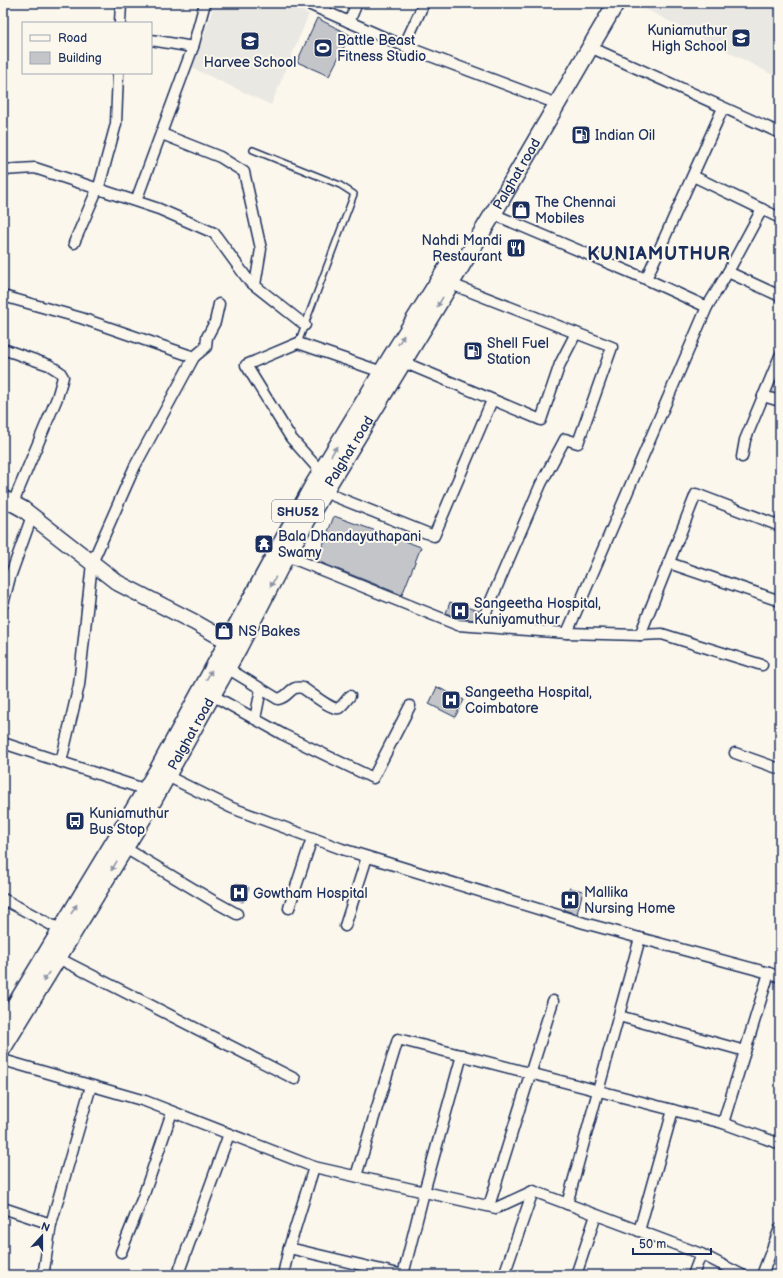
<svg xmlns="http://www.w3.org/2000/svg" width="783" height="1278" viewBox="0 0 783 1278" font-family="'Balsamiq Sans',sans-serif">
	<rect width="100%" height="100%" fill="#fbf7ec"/>
	<filter id="ink" filterUnits="userSpaceOnUse"><feTurbulence type="fractalNoise" baseFrequency=".025" numOctaves="2"/><feDisplacementMap in="SourceGraphic" scale="8" xChannelSelector="R" yChannelSelector="G"/><feConvolveMatrix kernelMatrix="1 2 1 2 8 2 1 2 1" color-interpolation-filters="sRGB"/></filter>
	<g filter="url(#ink)">
		<g fill="#eae8e2">
			<polygon points="215,3 283,3 309,14 271,105 192,68"/>
			<polygon points="634,3 780,3 780,79 769,73"/>
		</g>
		<g fill="#c3c5c9" stroke="#1b2f5e">
			<polygon points="317,18 350,35 329,76 297,62"/>
			<polygon points="334,516 421,547 402,595 317,561"/>
			<polygon points="450,602 479,611 476,620 459,619 446,613"/>
			<polygon points="437,687 464,700 455,717 429,704"/>
			<polygon points="237,883 249,888 243,902 231,897"/>
			<polygon points="569,888 583,891 577,914 564,910"/>
		</g>
		<g fill="none" stroke-linecap="round" stroke-linejoin="round">
			<g stroke="#1b2f5e" stroke-width="8">
				<polyline id="lane" points="253,150 340,185 354,194 298,343"/>
			</g>
			<g stroke="#1b2f5e" stroke-width="13">
				<g id="street">
					<polyline points="306,3 404,46 547,100"/>
					<polyline points="349,22 357,3"/>
					<polyline points="120,23 121,3"/>
					<polyline points="151,40 193,47"/>
					<polyline points="404,46 424,3"/>
					<polyline points="590,47 780,133"/>
					<polyline points="162,134 220,157 244,172 261,249 255,285"/>
					<polyline points="3,170 35,168 159,209 214,233 249,281 305,325"/>
					<polyline points="693,176 780,218"/>
					<polyline points="136,201 193,47 205,3"/>
					<polyline points="74,243 100,183 116,124 118,73"/>
					<polyline points="728,272 762,209"/>
					<polyline points="646,279 723,108"/>
					<polyline points="3,296 81,318 194,357 135,466 92,563 79,685 61,762"/>
					<polyline points="707,307 728,272 780,296"/>
					<polyline points="3,349 49,365 60,372 63,377 57,398 13,503"/>
					<polyline points="194,357 206,347 207,337 215,322 219,304"/>
					<polyline points="403,362 541,420 560,364 576,333 451,284"/>
					<polyline points="763,396 780,401"/>
					<polyline points="742,457 745,440 780,356"/>
					<polyline points="321,472 291,438 246,365 298,343 382,372"/>
					<polyline points="324,492 434,536 490,405"/>
					<polyline points="282,554 458,625 567,633 707,307 646,279 493,214"/>
					<polyline points="669,563 780,601"/>
					<polyline points="3,604 10,577 32,516"/>
					<polyline points="480,626 541,484 565,439 578,443 612,347 576,333"/>
					<polyline points="567,633 640,635 696,494 780,526"/>
					<polyline points="640,635 662,634 762,665"/>
					<path d="M227,668L278,699C290,697 289,685 303,688C309,692 333,711 339,708C343,705 347,699 350,696"/>
					<polyline points="212,695 282,734 373,778 410,706"/>
					<polyline points="255,719 261,689"/>
					<polyline points="3,743 150,791"/>
					<polyline points="735,753 780,769"/>
					<polyline points="163,774 232,808 342,849 584,923 769,973 723,1123 398,1039 356,1176"/>
					<polyline points="125,848 217,903 237,914"/>
					<polyline points="3,899 61,930"/>
					<polyline points="289,908 312,838"/>
					<polyline points="345,926 367,857"/>
					<polyline points="58,958 295,1079"/>
					<polyline points="769,973 780,977"/>
					<polyline points="619,1016 745,1051"/>
					<polyline points="3,1060 145,1101 314,1167 496,1208 533,1191 701,1254 742,1275"/>
					<polyline points="723,1123 780,1144"/>
					<polyline points="314,1167 289,1248 403,1275 424,1192 462,1055"/>
					<polyline points="567,1204 640,938"/>
					<polyline points="489,1206 553,1001"/>
					<polyline points="3,1208 51,1224 91,1086"/>
					<polyline points="639,1231 673,1110"/>
					<polyline points="121,1252 143,1197 172,1112"/>
					<polyline points="44,1270 51,1224"/>
					<polyline points="178,1274 229,1134"/>
					<polyline points="283,1275 289,1248"/>
					<polyline points="504,1275 533,1191"/>
					<polyline points="576,1275 596,1215"/>
					<polyline points="693,1275 701,1254"/>
					<polyline points="762,1275 780,1228"/>
				</g>
			</g>
			<g stroke="#1b2f5e" stroke-width="18">
				<polyline id="secondary" points="3,498 23,509 118,583 194,622 238,647"/>
			</g>
			<g stroke="#1b2f5e" stroke-width="19">
				<g id="primary">
					<polyline points="3,1025 157,771 312,487 391,357 448,266"/>
					<path id="s1" d="M3,1048L148,810L239,647L286,556L324,492L493,214L616,3"/>
				</g>
			</g>
			<use href="#lane" stroke="#fbf7ec" stroke-width="5"/>
			<use href="#street" stroke="#fbf7ec" stroke-width="10"/>
			<use href="#secondary" stroke="#fbf7ec" stroke-width="15"/>
			<use href="#primary" stroke="#fbf7ec" stroke-width="16"/>
		</g>
		<defs><path id="oneway-solid" d="M-6-.8H1V-3.2L6.5 0L1 3.2V.8H-6Z"/></defs>
		<g fill="#8b93a5">
			<use href="#oneway-solid" transform="translate(440 302) rotate(121)"/>
			<use href="#oneway-solid" transform="translate(401 340) rotate(-57)"/>
			<use href="#oneway-solid" transform="translate(334 451) rotate(-59)"/>
			<use href="#oneway-solid" transform="translate(273 582) rotate(118)"/>
			<use href="#oneway-solid" transform="translate(209 675) rotate(-61)"/>
			<use href="#oneway-solid" transform="translate(114 866) rotate(121)"/>
			<use href="#oneway-solid" transform="translate(74 909) rotate(-59)"/>
			<use href="#oneway-solid" transform="translate(46 977) rotate(121)"/>
		</g>
	</g>
	<defs>
		<g id="school-square" transform="scale(1)"><rect x="-9" y="-9" width="18" height="18" rx="4" fill="#1b2f5e" stroke="#fbf7ec"/><path d="M0-5L7-2L0 1L-7-2ZM-4 1L0 2.5L4 1V4Q0 6-4 4Z" fill="#fff"/></g>
		<g id="stadium-square" transform="scale(1)"><rect x="-9" y="-9" width="18" height="18" rx="4" fill="#1b2f5e" stroke="#fbf7ec"/><path d="M0-5a6.5 5 0 1 0 0 10a6.5 5 0 1 0 0-10ZM-3.5-1.8h7v3.6h-7Z" fill="#fff"/></g>
		<g id="fuel-square" transform="scale(1)"><rect x="-9" y="-9" width="18" height="18" rx="4" fill="#1b2f5e" stroke="#fbf7ec"/><path d="M-5.5-6h7V0h2V4h1.3V-2.5L3-4.5l.8-.8L6-3V5H2.5V1h-1V6h-7ZM-4.2-4.7v3.2H.2V-4.7Z" fill="#fff"/></g>
		<g id="shop-square" transform="scale(1)"><rect x="-9" y="-9" width="18" height="18" rx="4" fill="#1b2f5e" stroke="#fbf7ec"/><path d="M-5-2.5h2.3a2.7 3.5 0 0 1 5.4 0H5L5.5 6h-11ZM-1.5-2.5h3a1.5 2.3 0 0 0-3 0Z" fill="#fff"/></g>
		<g id="restaurant-square" transform="scale(1)"><rect x="-9" y="-9" width="18" height="18" rx="4" fill="#1b2f5e" stroke="#fbf7ec"/><path d="M-5-6h1v4h1v-4h1v4h1v-4h1v5L-1.5 .5V6h-2V.5L-5-1ZM5-6V6H3V1.5H1.5Q1.5-4 5-6Z" fill="#fff"/></g>
		<g id="temple-square" transform="scale(1)"><rect x="-9" y="-9" width="18" height="18" rx="4" fill="#1b2f5e" stroke="#fbf7ec"/><path d="M0-6L5-2H3V0L6.5 2.5H4V6H1.5V3h-3V6H-4V2.5H-6.5L-3 0V-2H-5Z" fill="#fff"/></g>
		<g id="hospital-square" transform="scale(1)"><rect x="-9" y="-9" width="18" height="18" rx="4" fill="#1b2f5e" stroke="#fbf7ec"/><path d="M-5-5h3v3.5h4V-5h3V5h-3V1.5h-4V5h-3Z" fill="#fff"/></g>
		<g id="bus-square" transform="scale(1)"><rect x="-9" y="-9" width="18" height="18" rx="4" fill="#1b2f5e" stroke="#fbf7ec"/><path d="M-5-6H5V4H4V6H2V4H-2V6H-4V4H-5ZM-3.5-4V0h7V-4ZM-3.5 1.2v1.5H-2V1.2ZM2 1.2v1.5H3.5V1.2Z" fill="#fff"/></g>
	</defs>
	<g fill-rule="evenodd">
		<use href="#school-square" x="741" y="38"/>
		<use href="#school-square" x="250" y="41"/>
		<use href="#stadium-square" x="323" y="48"/>
		<use href="#fuel-square" x="581" y="135"/>
		<use href="#shop-square" x="521" y="210"/>
		<use href="#restaurant-square" x="516" y="248"/>
		<use href="#fuel-square" x="473" y="351"/>
		<use href="#temple-square" x="264" y="544"/>
		<use href="#hospital-square" x="460" y="611"/>
		<use href="#shop-square" x="224" y="631"/>
		<use href="#hospital-square" x="451" y="700"/>
		<use href="#bus-square" x="75" y="821"/>
		<use href="#hospital-square" x="239" y="893"/>
		<use href="#hospital-square" x="570" y="900"/>
	</g>
	<g text-anchor="middle" stroke-width="4" stroke-linejoin="round" paint-order="stroke">
		<rect fill="#fbf7ec" stroke="#5e6b89" stroke-width="1" x="272" y="500" width="52" height="22" rx="3"/>
		<g font-size="13" font-weight="bold" fill="#1b2f5e">
			<text x="298" y="516">SHU52</text>
		</g>
		<g font-size="14" fill="#1b2f5e" stroke="#fbf7ec" text-anchor="start">
			<text x="727" y="35" text-anchor="end">Kuniamuthur<tspan x="727" dy="16">High School</tspan></text>
			<text x="337" y="45">Battle Beast<tspan x="337" dy="16">Fitness Studio</tspan></text>
			<text x="250" y="67" text-anchor="middle">Harvee School</text>
			<text x="595" y="140">Indian Oil</text>
			<text x="535" y="207">The Chennai<tspan x="535" dy="16">Mobiles</tspan></text>
			<text x="502" y="245" text-anchor="end">Nahdi Mandi<tspan x="502" dy="16">Restaurant</tspan></text>
			<text x="487" y="348">Shell Fuel<tspan x="487" dy="16">Station</tspan></text>
			<text x="278" y="541">Bala Dhandayuthapani<tspan x="278" dy="16">Swamy</tspan></text>
			<text x="474" y="608">Sangeetha Hospital,<tspan x="474" dy="16">Kuniyamuthur</tspan></text>
			<text x="238" y="636">NS Bakes</text>
			<text x="465" y="697">Sangeetha Hospital,<tspan x="465" dy="16">Coimbatore</tspan></text>
			<text x="89" y="818">Kuniamuthur<tspan x="89" dy="16">Bus Stop</tspan></text>
			<text x="584" y="897">Mallika<tspan x="584" dy="16">Nursing Home</tspan></text>
			<text x="253" y="898">Gowtham Hospital</text>
		</g>
		<g font-size="14" fill="#1b2f5e" stroke="#fbf7ec">
			<text dy="5" stroke="none"><textPath href="#s1" startOffset="1014">Palghat road</textPath></text>
			<text dy="5" stroke="none"><textPath href="#s1" startOffset="690">Palghat road</textPath></text>
			<text dy="5" stroke="none"><textPath href="#s1" startOffset="366">Palghat road</textPath></text>
		</g>
		<g font-size="18" font-weight="bold" letter-spacing="1" fill="#1b2f5e" stroke="#fbf7ec">
			<text x="659" y="260">KUNIAMUTHUR</text>
		</g>
	</g>
	<rect width="783" height="1278" fill="none" stroke="#fbf7ec" stroke-width="16"/>
	<rect x="8" y="8" width="767" height="1262" fill="none" stroke="#1b2f5e" stroke-width="1.5" filter="url(#ink)"/>
	<rect x="22" y="22" width="130" height="52" fill="#fbf7ec" stroke="#a1a7b3"/>
	<rect x="30" y="35" width="20" height="6" fill="#fbf7ec" stroke="#a1a7b3"/>
	<text x="58" y="42" font-size="12" fill="#1b2f5e">Road</text>
	<rect x="30" y="52" width="20" height="12" fill="#c3c5c9" stroke="#a1a7b3"/>
	<text x="58" y="62" font-size="12" fill="#1b2f5e">Building</text>
	<g transform="translate(42 1236) rotate(21)" stroke="#fbf7ec" stroke-width="3" paint-order="stroke">
	<path d="M0-3L7 15L0 10L-7 15Z" fill="#1b2f5e"/>
	<text y="-6" font-size="11" font-weight="bold" text-anchor="middle" fill="#1b2f5e">N</text>
	</g>
	<path d="M633 1248v6h78v-6" fill="none" stroke="#1b2f5e" stroke-width="2"/>
	<text x="639" y="1248" font-size="12" fill="#1b2f5e" stroke="#fbf7ec" stroke-width="3" paint-order="stroke">50 m</text>
</svg>
